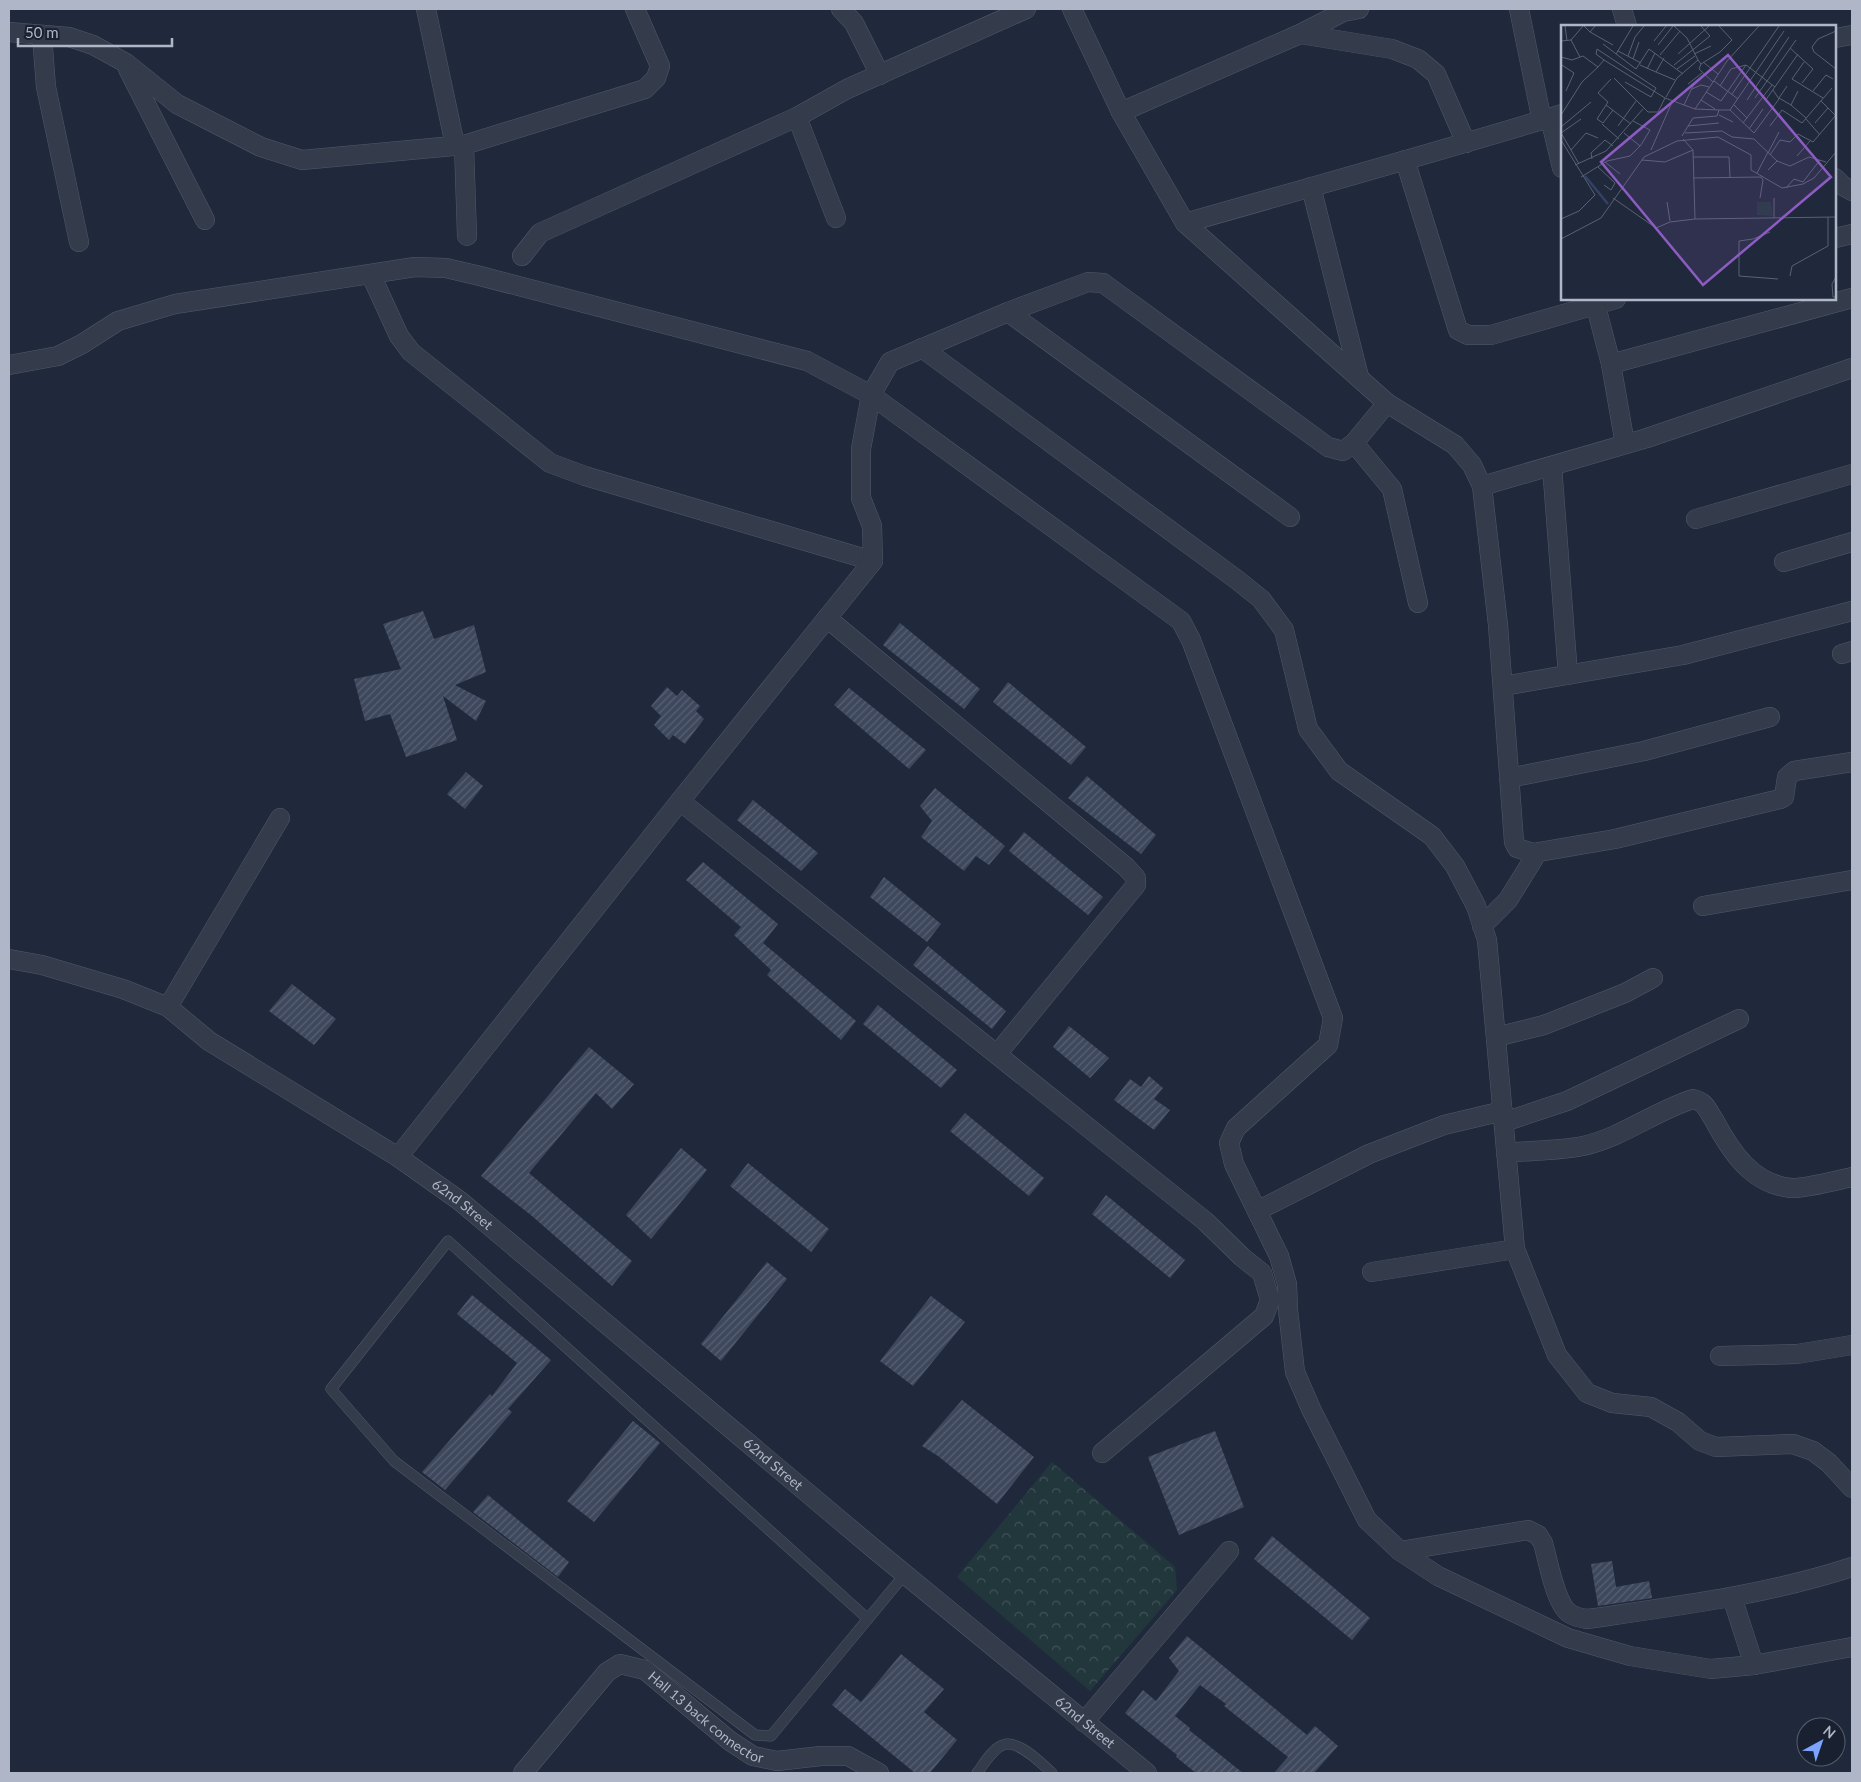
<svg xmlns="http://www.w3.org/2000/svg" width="1861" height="1782" viewBox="0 0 1861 1782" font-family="Lato,sans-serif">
	<defs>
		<pattern id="forest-crowns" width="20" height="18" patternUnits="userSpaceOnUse" patternTransform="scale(1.25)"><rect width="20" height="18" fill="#22373c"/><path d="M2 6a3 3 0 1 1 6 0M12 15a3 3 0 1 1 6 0" fill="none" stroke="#405257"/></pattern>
		<pattern id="building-hatch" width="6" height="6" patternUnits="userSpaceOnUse" patternTransform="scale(1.25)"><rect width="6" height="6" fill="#3e485d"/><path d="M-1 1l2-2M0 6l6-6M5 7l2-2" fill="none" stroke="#576073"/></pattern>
	</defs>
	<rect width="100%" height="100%" fill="#20293b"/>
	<polygon fill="url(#forest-crowns)" points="1052,1462 1175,1567 1177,1590 1090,1691 957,1577"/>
	<g fill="url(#building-hatch)">
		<polygon points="423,611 434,639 474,625 486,672 455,685 486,701 476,721 443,696 457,740 406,757 390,714 365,721 354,679 401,669 383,624"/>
		<polygon points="900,623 980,689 964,709 883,645"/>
		<polygon points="1008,682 1086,747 1071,765 993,702"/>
		<polygon points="667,687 677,696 682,690 700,706 696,711 704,719 685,744 673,735 669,740 654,725 661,716 651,706"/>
		<polygon points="849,688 926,750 909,769 834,705"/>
		<polygon points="466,772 483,786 465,809 447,794"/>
		<polygon points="1087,776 1156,835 1141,854 1068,798"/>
		<polygon points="935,788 1005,846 989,865 976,856 964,871 921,837 932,821 920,806"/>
		<polygon points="753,800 818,853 801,871 737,820"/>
		<polygon points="1024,832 1103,897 1088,915 1009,851"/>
		<polygon points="703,862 778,924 763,943 856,1021 841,1040 767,975 771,970 734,935 741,927 686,880"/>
		<polygon points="884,877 941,924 927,942 870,897"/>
		<polygon points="928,946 1006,1011 992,1029 913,965"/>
		<polygon points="292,984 336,1019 314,1045 269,1011"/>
		<polygon points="878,1005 957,1070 941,1088 863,1024"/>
		<polygon points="1069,1026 1109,1058 1090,1078 1053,1047"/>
		<polygon points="589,1047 634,1084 612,1109 596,1093 529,1173 632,1261 612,1286 532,1216 481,1176"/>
		<polygon points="1149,1076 1163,1088 1154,1099 1170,1110 1154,1130 1114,1100 1130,1079 1141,1087"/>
		<polygon points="965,1113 1044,1178 1029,1196 950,1131"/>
		<polygon points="681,1148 707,1170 651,1239 626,1215"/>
		<polygon points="748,1163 829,1229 811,1252 730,1186"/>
		<polygon points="1106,1195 1185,1260 1170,1278 1092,1214"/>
		<polygon points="767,1262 787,1279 721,1361 701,1344"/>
		<polygon points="472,1295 551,1360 508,1409 512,1412 445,1490 422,1472 490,1394 492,1396 517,1363 457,1314"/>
		<polygon points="931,1296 965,1322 913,1386 880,1361"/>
		<polygon points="962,1400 1034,1457 997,1504 938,1456 922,1446"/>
		<polygon points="633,1421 660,1443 594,1522 567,1501"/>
		<polygon points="1215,1431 1244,1507 1179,1535 1148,1457"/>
		<polygon points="488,1495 569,1562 558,1577 473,1512"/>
		<polygon points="1272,1536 1370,1618 1352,1640 1254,1559"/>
		<polygon points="1612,1561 1616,1587 1649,1581 1652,1598 1598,1606 1591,1564"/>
		<polygon points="1187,1636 1307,1735 1315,1726 1338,1746 1314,1773 1274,1773 1288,1757 1224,1706 1226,1704 1200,1685 1175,1716 1190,1728 1189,1730 1243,1773 1196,1773 1176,1757 1177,1755 1125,1713 1143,1690 1156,1701 1179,1671 1169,1658"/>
		<polygon points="901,1654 944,1689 924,1712 957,1740 930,1773 915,1773 832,1705 845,1689 861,1702"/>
	</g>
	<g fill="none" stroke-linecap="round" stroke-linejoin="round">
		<g stroke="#515969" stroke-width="11">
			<g id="service">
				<polyline points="868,1619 448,1241 331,1389 394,1461 755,1735 771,1736 905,1574"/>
				<path d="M977,1773C984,1764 992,1749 1003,1745C1018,1739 1042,1764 1052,1773"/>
			</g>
		</g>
		<g stroke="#515969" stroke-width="20">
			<g id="minor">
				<polyline points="426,9 455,145"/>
				<polyline points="841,9 854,23 880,75"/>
				<polyline points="1519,9 1542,121"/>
				<polyline points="1622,9 1627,26"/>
				<polyline points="9,32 69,37 93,45 126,63 177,104 261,147 302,160 464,145 645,89 656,78 660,66 635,9"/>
				<polyline points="1300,34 1392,49 1418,59 1436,74 1466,143"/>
				<polyline points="42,35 46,87 79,242"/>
				<polyline points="1835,38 1852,35"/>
				<polyline points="128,69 205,220"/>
				<polyline points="1121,112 1300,34 1343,12 1359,9"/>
				<polyline points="797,117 836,218"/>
				<polyline points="1550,118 1562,168"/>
				<polyline points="464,145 467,236"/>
				<polyline points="1405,160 1458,330 1468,335 1491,335 1616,299"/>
				<polyline points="1835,178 1843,186 1852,191"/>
				<polyline points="1311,187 1359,377"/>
				<path d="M1185,223C1311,187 1437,152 1562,114"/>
				<polyline points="1835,238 1852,234"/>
				<polyline points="522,256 540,233 797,117 847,89 1026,9"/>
				<polyline points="371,275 399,336 411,352 550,463 585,476 873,561"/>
				<polyline points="1594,299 1611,364 1625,444"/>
				<polyline points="1008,312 1290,517"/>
				<polyline points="922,348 1236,579 1261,599 1284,630 1308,729 1339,771 1432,836 1455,866 1476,906 1487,940 1515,1249 1372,1272"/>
				<polyline points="1611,364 1852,298"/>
				<polyline points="9,365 58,356 82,344 118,321 175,304 415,267 446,268 480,276 807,361 871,395 1181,621 1191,640 1333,1018 1328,1045 1236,1128 1229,1143 1234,1164 1279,1256 1287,1284 1288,1310 1295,1372 1311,1409 1367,1520 1400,1551 1438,1576 1568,1638 1630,1656 1711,1669 1754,1665 1852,1647"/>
				<polyline points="1387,403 1455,445 1472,465 1482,486 1498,625 1514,842 1517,848 1533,853 1615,839 1780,799 1784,797 1787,777 1794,771 1852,762"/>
				<polyline points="1354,443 1392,489 1418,603"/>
				<polyline points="1552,466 1568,675"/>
				<polyline points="1482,486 1647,438 1852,368"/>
				<polyline points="1696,519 1852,474"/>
				<polyline points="1784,562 1852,542"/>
				<polyline points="827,618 1126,867 1136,878 1136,885 997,1054"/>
				<polyline points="1842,654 1852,651"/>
				<polyline points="1503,686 1683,655 1852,611"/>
				<polyline points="1509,778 1644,751 1770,717"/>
				<polyline points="680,801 1205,1221 1242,1257 1262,1273 1270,1300 1264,1316 1102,1453"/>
				<polyline points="1703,906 1852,880"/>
				<polyline points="1482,926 1508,900 1534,858 1533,853"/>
				<polyline points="9,959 42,965 123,989 168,1007 209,1041 398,1157 680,801 873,561 872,526 861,498 861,449 871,395 890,362 1008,312 1088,282 1103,283 1328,447 1343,451 1354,443 1387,403 1185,223 1121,112 1072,9"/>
				<polyline points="168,1007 280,818"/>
				<polyline points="1496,1037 1544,1025 1625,993 1653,978"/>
				<polyline points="1504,1122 1567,1101 1739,1019"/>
				<path d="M1506,1153C1531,1150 1559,1151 1583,1146C1623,1137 1655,1111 1693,1099C1705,1101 1708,1111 1714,1120C1731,1152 1752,1184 1791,1188C1804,1189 1838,1180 1852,1177"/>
				<path id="s1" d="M398,1157L460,1201L873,1548L1147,1773"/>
				<polyline points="1257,1211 1369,1154 1444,1125 1503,1111"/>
				<polyline points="1515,1249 1557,1355 1587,1393 1612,1403 1651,1407 1678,1422 1700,1441 1716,1447 1793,1444 1813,1451 1829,1463 1852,1488"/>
				<polyline points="1720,1356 1797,1354 1852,1345"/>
				<path d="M1400,1551L1528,1530L1538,1535L1543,1543C1548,1560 1555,1603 1569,1613C1575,1617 1580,1618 1587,1619C1677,1606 1766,1595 1852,1567"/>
				<polyline points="1732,1597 1754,1665"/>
				<polyline points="1084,1722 1229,1551"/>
				<path id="s2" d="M523,1773L607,1672L620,1664L645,1670L730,1741L753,1756L777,1761L821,1756H848L879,1773"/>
			</g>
		</g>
		<use href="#service" stroke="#343b4b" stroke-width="10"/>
		<use href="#minor" stroke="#343b4b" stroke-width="19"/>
	</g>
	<g text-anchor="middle" stroke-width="5" stroke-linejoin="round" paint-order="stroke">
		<g font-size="14" fill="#aeb6c7" stroke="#192030">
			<text dy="5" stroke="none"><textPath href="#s1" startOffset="80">62nd Street</textPath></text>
			<text dy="5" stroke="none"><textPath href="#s1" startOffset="485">62nd Street</textPath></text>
			<text dy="5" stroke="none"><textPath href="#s2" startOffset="250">Hall 13 back connector</textPath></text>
			<text dy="5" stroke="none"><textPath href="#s1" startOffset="890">62nd Street</textPath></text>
		</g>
	</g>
	<g transform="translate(1561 25)">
		<rect width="275" height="275" fill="#20293b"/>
		<path d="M196,177H210L212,191L196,190Z" fill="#22373c"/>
		<path fill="none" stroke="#324264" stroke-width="2.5" d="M24,151L47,179"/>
		<path fill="none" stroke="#596173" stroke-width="1" d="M4,1L6,16M23,1L29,7L34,1M113,1L126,13L137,35M275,6L257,14L251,22L253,27L275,44M29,7L52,20M10,15L19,32M0,16L10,15L22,1M93,16L105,1M42,19L75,44L88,24L122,49M97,20L112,1M229,23L252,44L241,58M57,26L80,38M55,29L72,1M117,29L148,1M133,29L150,21M99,30L119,6M67,31L74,12L83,1M0,32L11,35L22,31L37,42L43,35L104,73L134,84L158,85L156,91L132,93L121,111M72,34L78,17M43,35L35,29L36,24L95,63L90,72L64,57M142,37L157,49M243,37L231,54L262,73M140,39L138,44L152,57M1,40L13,48L5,66M79,40L95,47L103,33M113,40L149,11L140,1M86,44L94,28M116,44L134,31M95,47L114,55M53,53L87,87H97L104,73M50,54L37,68L47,77L36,94L42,98L52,85M153,56L177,74M127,59L141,48M159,61L170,44L185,40M226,61L218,73L230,80M131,64L140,60L148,62M237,66L230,80L245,93M252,66L265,50L272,54M145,67L160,76L185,40L214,62M171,69L218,1M105,72L116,53L137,35L140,39L159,27L171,15L158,1M194,73L235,15M140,75L154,84M186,75L228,12M204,76L237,29M260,76L275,91M45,80L70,99M123,80L132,61L144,50M173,80L186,93M134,84L166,36L198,1M158,85H169L193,108L218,74L212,65M169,85L223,6M0,90L21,57L37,42M158,90L172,97M245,94L259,110M182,98L211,60M254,98L267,83M41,99L58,114M57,101L75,76M127,101L158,98M209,101L221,85L241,98L271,63M0,102L30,77M188,104L202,84M0,108L10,125L25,108L37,113M0,108L20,94M63,108L79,121M124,108L161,106L171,112L193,114L216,136L207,145M0,115L34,170L18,186L0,194M10,125L18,139M90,125L112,75M207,128L218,107M209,130L219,115L229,117L237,109L252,117L275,90M236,131L249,116M132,132H168L169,152M31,134L30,128L44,115L52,121M81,135L104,137L132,125M216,136L229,141L248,132L265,137M44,137L59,149M14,140L45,126L82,84M37,142L54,158L50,165L43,160M196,148L207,127M20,152L46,136L69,131L80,120L89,105L72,96M132,153L200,152L202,155L199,173M225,163L233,154L242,157L259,135M52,173L95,203L109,197L134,194L132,125L122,114M106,177L109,196M213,193V173M134,194L275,192M209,207L192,214L178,216V251L217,254M0,214L40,193L83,132L116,116L157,112L190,130V145L221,163L242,159L253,153L275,127M229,251L231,241L267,221V192M275,252L271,259L272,272H275"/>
		<path fill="#8d5cc2" fill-opacity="0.15" stroke="#8d5cc2" stroke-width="2.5" d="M167,30L270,152L142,260L40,137Z"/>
		<rect width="275" height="275" fill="none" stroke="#aeb6c7" stroke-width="2.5"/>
	</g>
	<rect width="1861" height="1782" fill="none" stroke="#aeb6c7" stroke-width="20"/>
	<g transform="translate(1821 1742) rotate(40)"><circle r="24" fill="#192030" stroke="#555c6c"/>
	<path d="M0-4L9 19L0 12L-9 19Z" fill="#7ca3ff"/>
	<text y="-8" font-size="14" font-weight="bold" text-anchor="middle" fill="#aeb6c7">N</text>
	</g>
	<path d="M18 38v8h154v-8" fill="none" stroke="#aeb6c7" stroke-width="2.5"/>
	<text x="25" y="38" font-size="15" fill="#aeb6c7" stroke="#192030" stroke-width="4" paint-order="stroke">50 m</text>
</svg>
